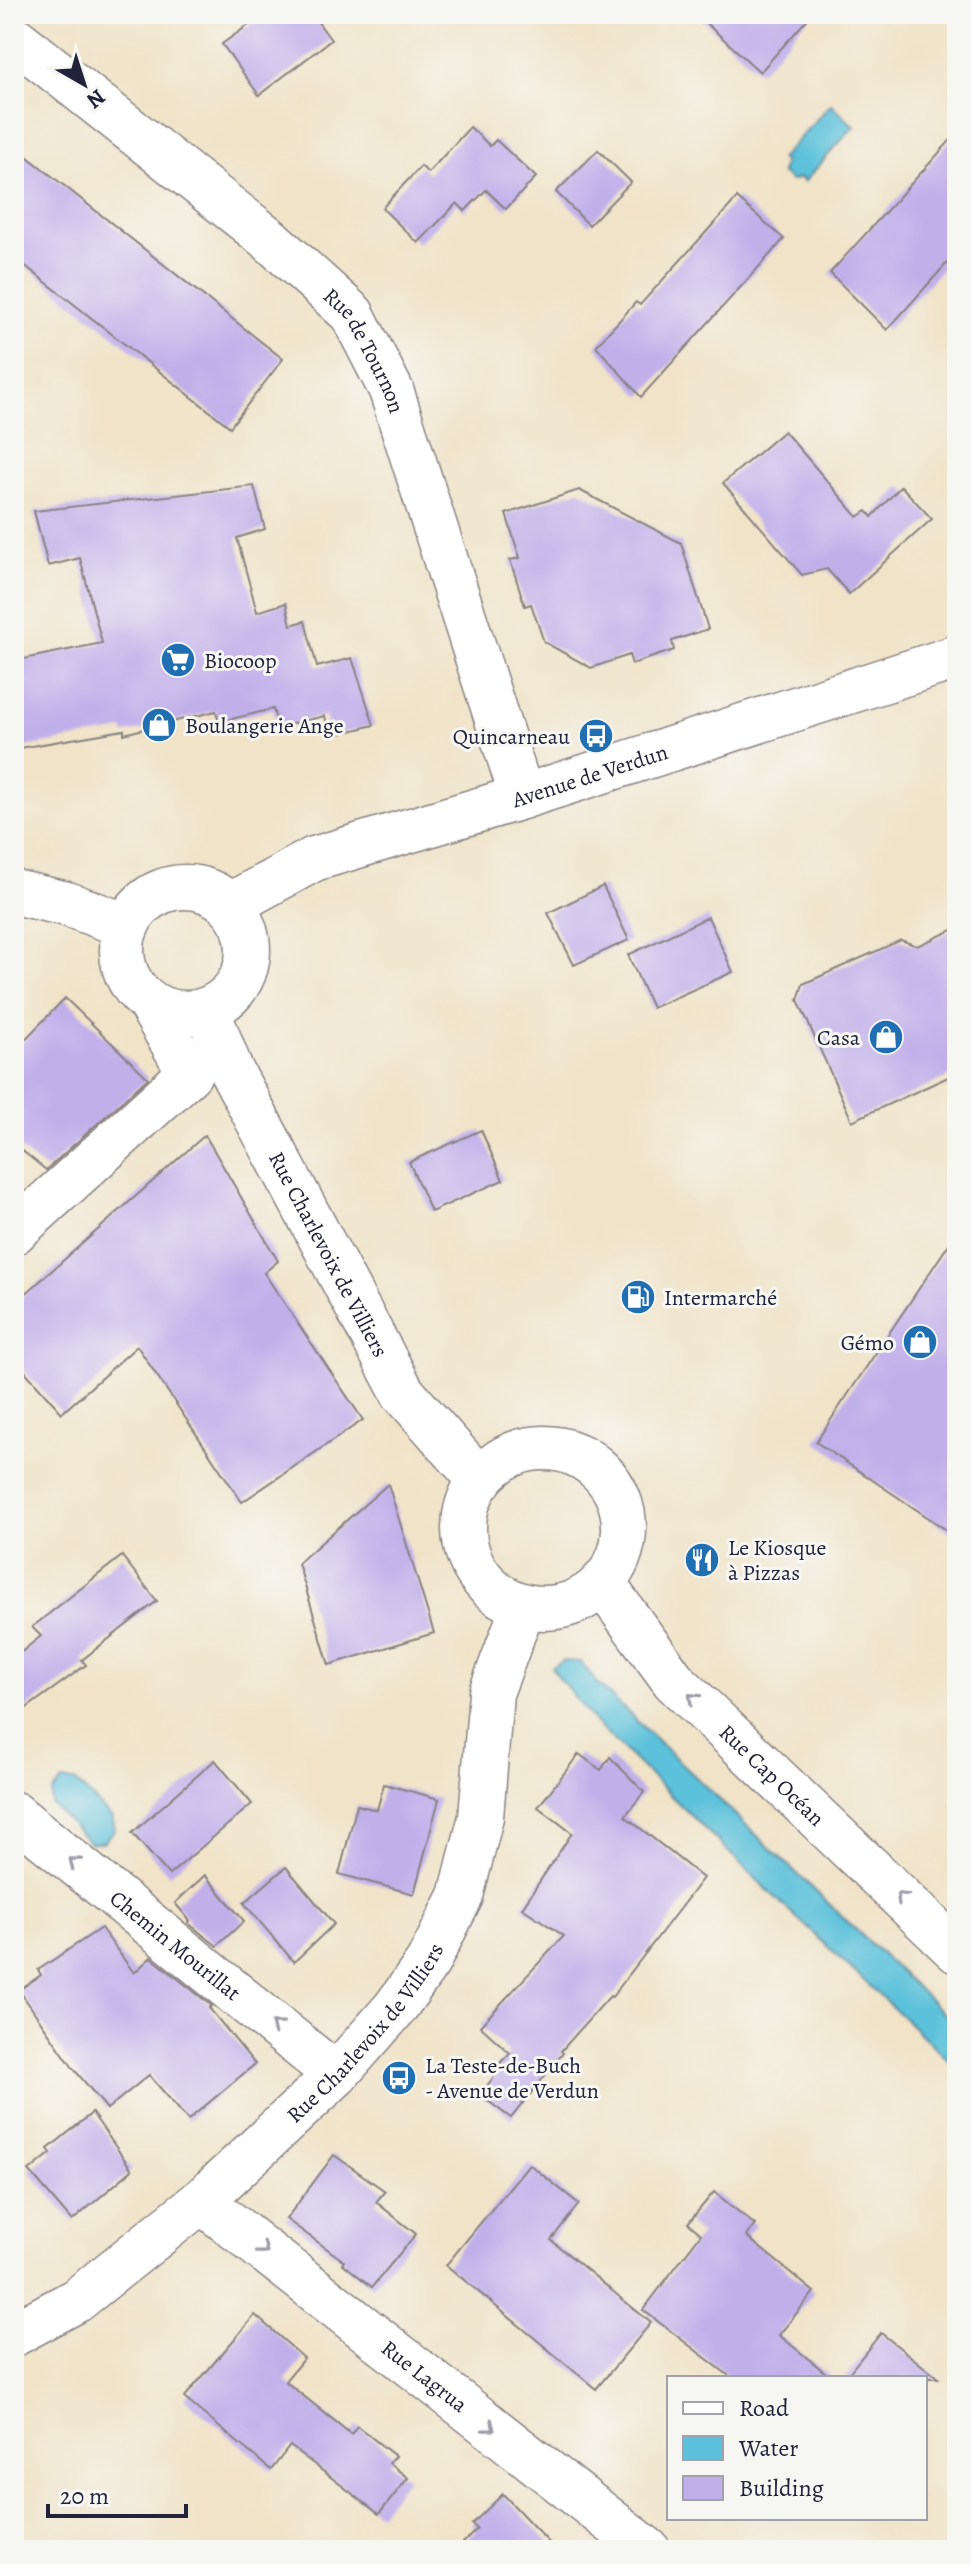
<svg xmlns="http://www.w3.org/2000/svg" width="971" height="2564" viewBox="0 0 971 2564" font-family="Alegreya,serif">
	<rect width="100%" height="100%" fill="#f6f6f2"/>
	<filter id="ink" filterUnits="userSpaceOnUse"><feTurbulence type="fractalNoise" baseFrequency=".0125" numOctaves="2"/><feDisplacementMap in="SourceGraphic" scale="16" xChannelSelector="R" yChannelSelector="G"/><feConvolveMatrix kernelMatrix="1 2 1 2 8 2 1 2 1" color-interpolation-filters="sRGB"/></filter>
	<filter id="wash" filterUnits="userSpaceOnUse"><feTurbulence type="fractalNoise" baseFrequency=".006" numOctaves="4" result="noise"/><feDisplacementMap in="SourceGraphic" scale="32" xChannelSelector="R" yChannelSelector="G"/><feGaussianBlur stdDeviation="1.8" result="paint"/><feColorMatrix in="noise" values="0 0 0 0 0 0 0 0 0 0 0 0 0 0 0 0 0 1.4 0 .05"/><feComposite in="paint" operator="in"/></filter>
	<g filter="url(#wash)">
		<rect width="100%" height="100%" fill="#f0e3c8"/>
		<g fill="#5cc1da" stroke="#3f728a" stroke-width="2">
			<polygon points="831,104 854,126 804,182 800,178 791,181 781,173 784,162 780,159"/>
			<polygon points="563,1661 581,1662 597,1683 957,2026 957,2068 779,1901 593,1720 551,1667"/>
			<polygon points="62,1781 75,1781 112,1818 115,1829 103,1842 90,1843 51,1804 51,1793"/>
		</g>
		<g id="blocks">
			<g fill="#c1afea">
				<polygon points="264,14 312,14 331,40 259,95 222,44"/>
				<polygon points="696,14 812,14 760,72"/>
				<polygon points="470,127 490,146 496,140 536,177 506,209 486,190 465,211 457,203 418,243 382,208 421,166 428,173"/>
				<polygon points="957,133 957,252 887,330 830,273"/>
				<polygon points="14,146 283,359 230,427 14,257"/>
				<polygon points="598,150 631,182 589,225 556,192"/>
				<polygon points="737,198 784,239 641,397 596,346 636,302 640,305"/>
				<polygon points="784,431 858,517 867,511 872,517 901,486 932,519 849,594 827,569 802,575 723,483"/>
				<polygon points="254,486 265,529 237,538 257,612 286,603 291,625 305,621 317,667 352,658 374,725 330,736 325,716 278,727 273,709 219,722 216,711 124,734 124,730 14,749 14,661 102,643 80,558 48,566 34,511"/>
				<polygon points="579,490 681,543 708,629 672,641 674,650 632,664 629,655 591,668 544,642 531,604 525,606 510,560 520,558 506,514"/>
				<polygon points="603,886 629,940 574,965 548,913"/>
				<polygon points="708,917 733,972 652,1008 628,955"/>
				<polygon points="957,928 957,1073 852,1121 798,1000 803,984 901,940 917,946"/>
				<polygon points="65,998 148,1078 46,1170 14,1144 14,1051"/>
				<polygon points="481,1130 503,1180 431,1212 409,1162"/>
				<polygon points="205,1135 278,1261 264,1273 363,1420 242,1502 137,1346 62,1413 14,1359 14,1304"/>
				<polygon points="957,1232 957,1537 816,1442"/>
				<polygon points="388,1484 434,1633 329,1665 298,1563"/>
				<polygon points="122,1556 157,1601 82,1660 86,1665 14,1717 14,1658 41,1636 32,1627"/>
				<polygon points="579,1754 601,1770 610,1757 644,1792 625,1816 703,1878 612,1997 610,1996 561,2051 563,2053 511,2118 480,2095 499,2070 495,2068 510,2053 480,2026 564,1936 522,1908 572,1833 538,1807"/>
				<polygon points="215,1760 252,1804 169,1875 132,1833"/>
				<polygon points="384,1784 439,1799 414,1894 339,1874 357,1805 377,1810"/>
				<polygon points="286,1867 334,1924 294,1962 244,1903"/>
				<polygon points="205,1875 244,1921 217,1946 188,1923 190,1921 175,1903"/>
				<polygon points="101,1928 134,1973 151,1957 212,2006 209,2008 255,2064 188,2120 149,2075 107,2109 73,2068 19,1990 41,1975 38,1970"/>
				<polygon points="92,2113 132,2170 72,2221 29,2171 51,2153 48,2149"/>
				<polygon points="334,2155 385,2191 376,2202 416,2234 372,2287 342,2263 344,2261 286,2219"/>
				<polygon points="529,2164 579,2204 551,2240 651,2323 596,2389 446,2265"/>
				<polygon points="714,2192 755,2225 746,2236 814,2292 779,2335 832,2378 732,2378 643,2310 701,2234 688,2223"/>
				<polygon points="255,2315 304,2358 285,2381 351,2434 357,2426 395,2456 389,2463 408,2478 379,2514 290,2446 271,2470 184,2398"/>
				<polygon points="881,2333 938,2378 845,2378"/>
				<polygon points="503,2494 556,2550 456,2550 477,2529 472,2524"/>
			</g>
		</g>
	</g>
	<g filter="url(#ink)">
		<use href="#blocks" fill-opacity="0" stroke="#898282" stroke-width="2"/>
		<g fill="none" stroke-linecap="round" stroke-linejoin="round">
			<g stroke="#898282" stroke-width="47">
				<g id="minor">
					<path id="s1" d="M14,38L269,239L352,314L391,390L522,797"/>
					<circle cx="185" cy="950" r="63"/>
					<polyline points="14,892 67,904 127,926"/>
					<path id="s2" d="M230,905L314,859L522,797L957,657"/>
					<path id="s3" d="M207,1009L231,1070L403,1393L480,1480"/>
					<polyline points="14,1232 190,1073 148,1001"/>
					<circle cx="544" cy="1528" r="80"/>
					<path id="s4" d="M603,1584L674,1681L957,1951"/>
					<path id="s5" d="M14,1814L336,2075"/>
					<path id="s6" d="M201,2201L648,2550"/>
					<path id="s7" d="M14,2334L77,2300L201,2201L336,2075L395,2008L428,1962L461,1896L481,1817L491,1693L523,1607"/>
				</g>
			</g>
			<use href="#minor" stroke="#fff" stroke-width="44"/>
		</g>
		<defs><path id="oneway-chevron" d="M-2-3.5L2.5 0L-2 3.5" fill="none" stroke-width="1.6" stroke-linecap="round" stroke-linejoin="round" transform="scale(2)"/></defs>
		<g stroke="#9c9ca7">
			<use href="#oneway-chevron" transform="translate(693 1698) rotate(-137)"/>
			<use href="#oneway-chevron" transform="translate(74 1862) rotate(-141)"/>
			<use href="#oneway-chevron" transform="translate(901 1897) rotate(-136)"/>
			<use href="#oneway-chevron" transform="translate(276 2026) rotate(-141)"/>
			<use href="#oneway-chevron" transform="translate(263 2249) rotate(38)"/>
			<use href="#oneway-chevron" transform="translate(490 2427) rotate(38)"/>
		</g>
	</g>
	<defs>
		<g id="supermarket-disc" transform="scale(1.8)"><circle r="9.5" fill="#1f6fb2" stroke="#f6f6f2"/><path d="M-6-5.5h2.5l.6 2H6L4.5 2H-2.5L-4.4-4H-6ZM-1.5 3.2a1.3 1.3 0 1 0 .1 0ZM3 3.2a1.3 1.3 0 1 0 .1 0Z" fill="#fff"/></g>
		<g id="shop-disc" transform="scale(1.8)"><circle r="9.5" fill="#1f6fb2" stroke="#f6f6f2"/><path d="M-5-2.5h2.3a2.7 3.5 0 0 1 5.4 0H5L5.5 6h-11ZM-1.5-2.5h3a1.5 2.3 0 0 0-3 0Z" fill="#fff"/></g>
		<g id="bus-disc" transform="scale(1.8)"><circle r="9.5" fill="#1f6fb2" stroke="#f6f6f2"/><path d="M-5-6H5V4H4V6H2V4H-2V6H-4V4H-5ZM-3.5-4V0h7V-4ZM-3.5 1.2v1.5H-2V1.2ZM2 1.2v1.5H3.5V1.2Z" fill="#fff"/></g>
		<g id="fuel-disc" transform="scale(1.8)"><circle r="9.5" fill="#1f6fb2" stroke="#f6f6f2"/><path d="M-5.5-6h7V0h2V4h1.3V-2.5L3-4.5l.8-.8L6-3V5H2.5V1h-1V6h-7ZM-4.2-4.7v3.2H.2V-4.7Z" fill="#fff"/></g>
		<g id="restaurant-disc" transform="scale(1.8)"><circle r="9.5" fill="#1f6fb2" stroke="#f6f6f2"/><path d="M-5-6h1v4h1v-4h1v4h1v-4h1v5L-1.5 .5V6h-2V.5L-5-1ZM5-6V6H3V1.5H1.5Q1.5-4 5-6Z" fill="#fff"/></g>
	</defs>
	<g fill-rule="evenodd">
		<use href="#supermarket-disc" x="178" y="660"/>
		<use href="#shop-disc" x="159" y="725"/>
		<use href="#bus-disc" x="596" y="736"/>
		<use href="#shop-disc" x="886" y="1037"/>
		<use href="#fuel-disc" x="638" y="1297"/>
		<use href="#shop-disc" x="920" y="1342"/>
		<use href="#restaurant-disc" x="702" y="1560"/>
		<use href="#bus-disc" x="399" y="2078"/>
	</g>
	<g text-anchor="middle" stroke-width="6" stroke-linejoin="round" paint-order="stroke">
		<g font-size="22" fill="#22223b" stroke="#f6f6f2">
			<text dy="8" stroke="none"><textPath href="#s1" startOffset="474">Rue de Tournon</textPath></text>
			<text dy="8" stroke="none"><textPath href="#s2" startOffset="384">Avenue de Verdun</textPath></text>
			<text dy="8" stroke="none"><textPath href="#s3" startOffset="274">Rue Charlevoix de Villiers</textPath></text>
			<text dy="8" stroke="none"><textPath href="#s4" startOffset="256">Rue Cap Océan</textPath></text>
			<text dy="8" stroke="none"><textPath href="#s5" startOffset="208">Chemin Mourillat</textPath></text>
			<text dy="8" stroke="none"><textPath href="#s7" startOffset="466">Rue Charlevoix de Villiers</textPath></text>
			<text dy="8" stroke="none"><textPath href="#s6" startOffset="284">Rue Lagrua</textPath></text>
		</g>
		<g font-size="22" fill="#22223b" stroke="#f6f6f2" text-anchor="start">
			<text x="204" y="668">Biocoop</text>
			<text x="185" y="733">Boulangerie Ange</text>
			<text x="570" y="744" text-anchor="end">Quincarneau</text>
			<text x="860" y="1045" text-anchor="end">Casa</text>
			<text x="664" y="1305">Intermarché</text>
			<text x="894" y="1350" text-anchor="end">Gémo</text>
			<text x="728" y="1555">Le Kiosque<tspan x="728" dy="25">à Pizzas</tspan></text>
			<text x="425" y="2073">La Teste-de-Buch<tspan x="425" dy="25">- Avenue de Verdun</tspan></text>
		</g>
	</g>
	<rect width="971" height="2564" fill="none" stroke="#f6f6f2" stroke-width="48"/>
	<rect x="667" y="2376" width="260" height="144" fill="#f6f6f2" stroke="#a1a1a9" stroke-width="2"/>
	<rect x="683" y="2402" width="40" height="12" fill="#ffffff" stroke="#a1a1a9" stroke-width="2"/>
	<text x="739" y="2416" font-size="24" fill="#22223b">Road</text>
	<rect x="683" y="2436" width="40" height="24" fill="#5cc1da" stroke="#a1a1a9" stroke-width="2"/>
	<text x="739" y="2456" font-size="24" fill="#22223b">Water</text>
	<rect x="683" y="2476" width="40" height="24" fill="#c1afea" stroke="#a1a1a9" stroke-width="2"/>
	<text x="739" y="2496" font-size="24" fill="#22223b">Building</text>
	<g transform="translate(84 84) rotate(141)" stroke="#f6f6f2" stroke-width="6" paint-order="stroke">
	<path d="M0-6L14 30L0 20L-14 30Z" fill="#22223b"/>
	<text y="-12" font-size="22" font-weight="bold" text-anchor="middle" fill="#22223b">N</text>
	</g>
	<path d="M48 2504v12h138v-12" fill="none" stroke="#22223b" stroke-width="4"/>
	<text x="60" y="2504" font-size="24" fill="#22223b" stroke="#f6f6f2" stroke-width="6" paint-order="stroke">20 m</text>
</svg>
